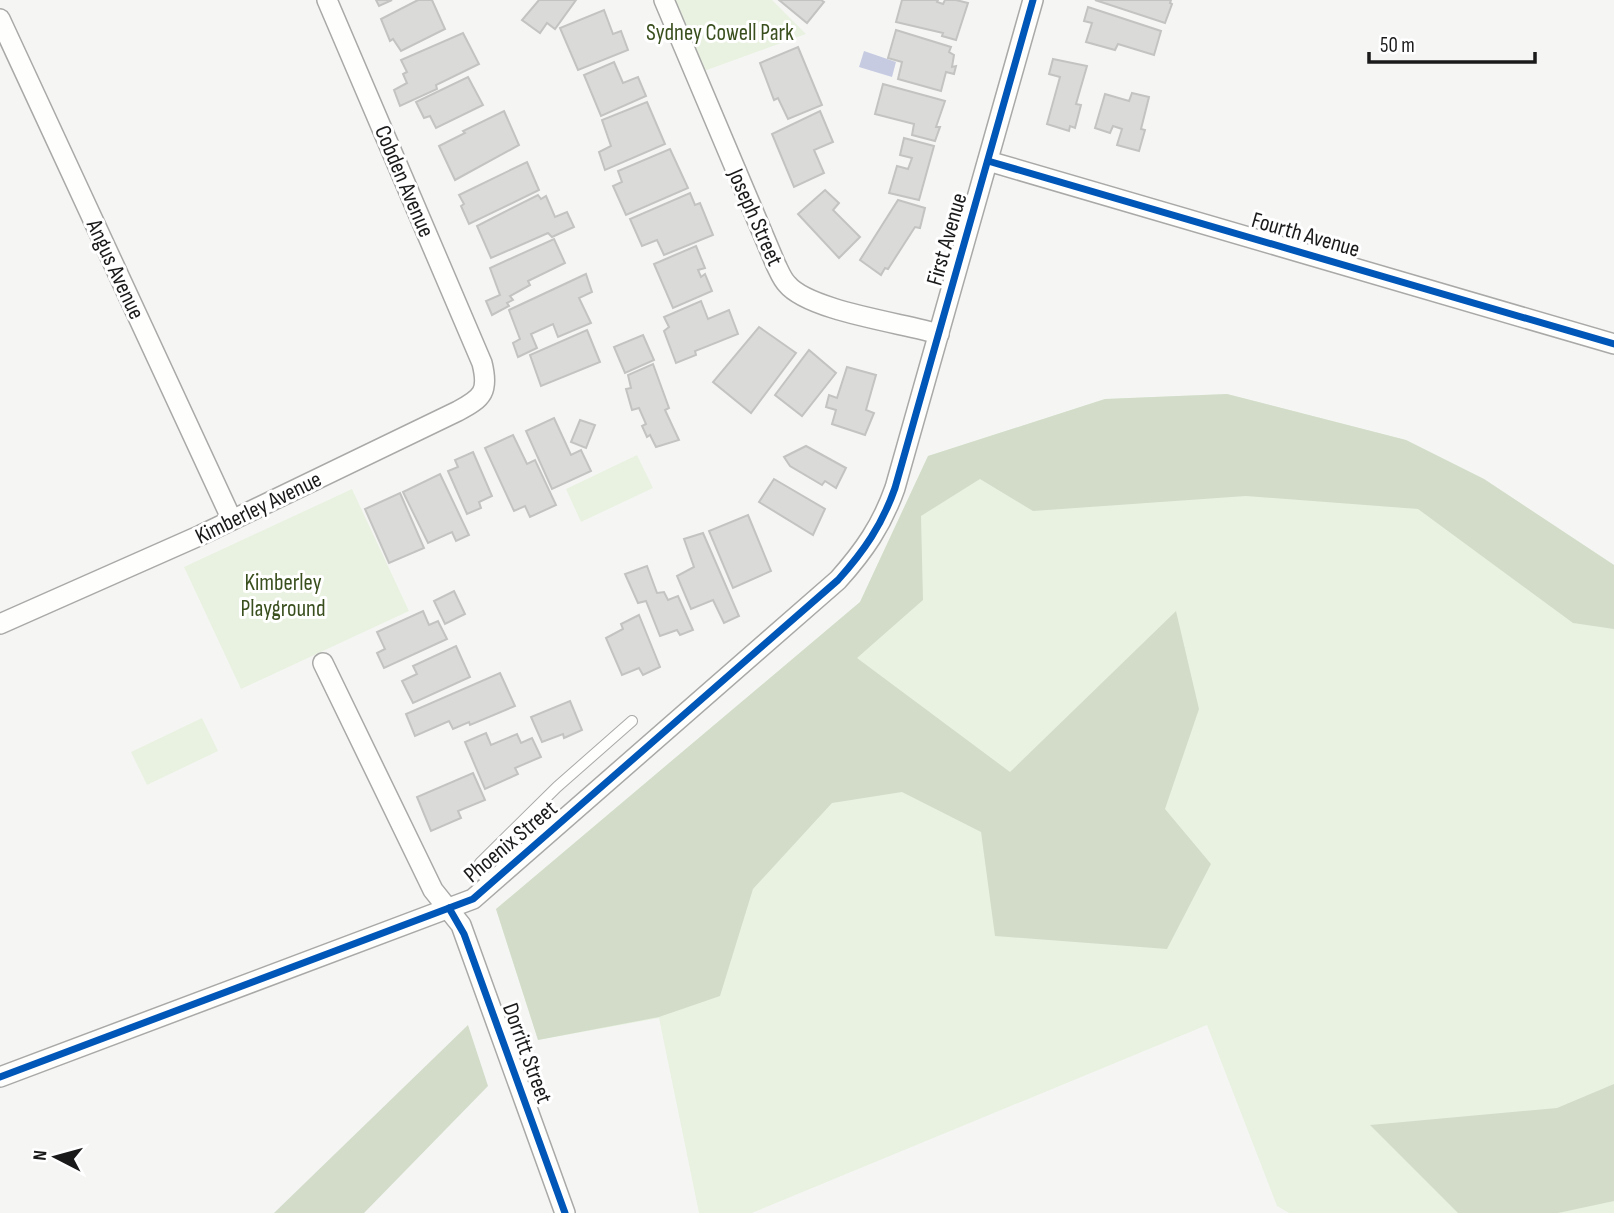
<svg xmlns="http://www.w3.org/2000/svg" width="1614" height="1213" viewBox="0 0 1614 1213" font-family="'Sofia Sans Condensed',sans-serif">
	<rect width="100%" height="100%" fill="#f5f6f4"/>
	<g fill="#e9f2e1">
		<polygon points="675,0 772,0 806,34 704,71 675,7"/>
		<polygon points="1227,394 1406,440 1484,479 1614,565 1614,1213 1289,1213 1277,1206 1207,1025 752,1213 699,1213 659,1018 538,1040 496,909 860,602 928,456 1105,399"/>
		<polygon points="637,455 653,488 581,522 566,489"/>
		<polygon points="352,489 409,611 241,689 184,567"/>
		<polygon points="202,718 218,751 147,785 131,752"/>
	</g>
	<g fill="#d2dcc9">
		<polygon points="1227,394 1406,440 1484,479 1614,565 1614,629 1573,623 1418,509 1246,496 1033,511 980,479 921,516 923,600 857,658 1010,772 1176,611 1199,709 1165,809 1211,864 1167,949 995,936 981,832 902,792 832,803 753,889 720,996 659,1017 538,1040 496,909 860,602 928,456 1105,399"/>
		<polygon points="468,1025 488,1086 364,1213 274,1213"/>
		<polygon points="1614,1084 1614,1201 1558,1213 1458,1213 1370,1125 1557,1108"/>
	</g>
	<polygon fill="#c6cbe2" points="864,51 896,62 892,77 859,67"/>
	<g fill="#dadad8" stroke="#c3c4c2" stroke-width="2">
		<polygon points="376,0 392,0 379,6"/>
		<polygon points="418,0 432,0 445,29 401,51 393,39 390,41 381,19"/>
		<polygon points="539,0 576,0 555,29 547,23 540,33 522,20"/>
		<polygon points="779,0 821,0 824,2 807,23"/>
		<polygon points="902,0 938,0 937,2 943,4 945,0 956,0 968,3 956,40 942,36 943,33 896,22"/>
		<polygon points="1095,0 1171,0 1170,3 1172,4 1165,23"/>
		<polygon points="1088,7 1161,31 1154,55 1118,44 1115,50 1086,42 1092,23 1084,21"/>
		<polygon points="604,10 613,34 621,31 628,50 578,70 560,28"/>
		<polygon points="896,30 951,47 949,52 954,55 952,67 956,66 954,74 946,72 941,91 898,79 902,62 888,58"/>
		<polygon points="463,33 479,64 436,85 437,89 400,106 394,90 407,83 403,74 407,72 401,60"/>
		<polygon points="798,47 822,105 788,119 778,98 774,100 760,63"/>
		<polygon points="1053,59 1087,66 1076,104 1081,105 1075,128 1070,126 1069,131 1047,124 1060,77 1049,74"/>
		<polygon points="614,62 623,83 638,77 646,96 601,116 584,75"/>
		<polygon points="468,77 483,105 436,128 430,116 424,118 416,102"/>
		<polygon points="883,84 945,101 936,127 940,127 935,141 912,135 914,124 875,114"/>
		<polygon points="1132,93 1149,97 1141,129 1145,130 1139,151 1117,145 1122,129 1113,126 1110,133 1095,128 1105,94 1129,101"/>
		<polygon points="647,102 665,144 605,170 599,152 611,146 602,120"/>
		<polygon points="504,111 519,145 455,180 439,146 465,133 463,131"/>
		<polygon points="820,111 833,142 814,150 824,173 794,187 772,134"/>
		<polygon points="904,138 934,146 919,200 889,193 897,166 908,169 912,158 900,155"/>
		<polygon points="670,149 688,188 626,215 613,186 622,182 618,171"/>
		<polygon points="527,162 539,190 469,224 461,206 464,204 459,195"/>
		<polygon points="825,190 839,203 833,210 860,237 839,258 798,214"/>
		<polygon points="690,193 695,205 700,203 713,235 664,255 657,240 642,246 630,219"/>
		<polygon points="538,195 541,199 546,196 555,217 567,212 574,227 552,237 548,233 491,258 477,226"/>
		<polygon points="898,200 925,208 920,228 915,227 888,269 885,268 881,275 860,260"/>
		<polygon points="554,239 565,263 528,281 530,285 510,296 513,300 507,303 509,306 492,315 486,301 500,295 490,268"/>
		<polygon points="696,246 705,268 698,270 701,277 705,274 712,291 673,308 654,264"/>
		<polygon points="586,274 592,292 579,298 591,323 558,337 553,324 531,334 537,348 518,357 513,343 520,339 509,310"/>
		<polygon points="701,301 708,319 729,310 738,334 695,351 696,355 676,363 664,331 669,327 664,317"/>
		<polygon points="759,327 796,353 751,413 713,382"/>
		<polygon points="587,330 600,362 541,386 530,355"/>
		<polygon points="643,335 654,360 625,373 614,347"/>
		<polygon points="809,350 836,373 802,416 775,395"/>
		<polygon points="653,364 669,408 665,410 679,440 656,447 650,435 647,437 642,426 646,424 639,408 632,410 626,389 631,388 628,375"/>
		<polygon points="847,367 876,375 866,410 874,413 865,435 832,424 836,410 826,407 829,395 837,398"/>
		<polygon points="554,418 571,455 581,450 591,471 552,489 526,431"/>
		<polygon points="580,420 595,425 586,448 571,442"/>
		<polygon points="513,435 527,464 535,460 556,505 530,517 525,506 514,511 485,448"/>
		<polygon points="806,446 846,468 836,488 825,481 822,485 790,466 784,457"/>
		<polygon points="473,452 492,496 479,502 481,508 467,514 448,471 458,467 455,460"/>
		<polygon points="440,474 469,535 456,541 452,532 428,543 403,492"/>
		<polygon points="774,479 825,509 813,535 759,502"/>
		<polygon points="400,493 424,548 389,563 365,509"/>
		<polygon points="748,515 771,571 733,588 709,531"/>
		<polygon points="703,533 739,616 724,623 713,600 691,609 677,576 694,567 684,539"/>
		<polygon points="647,566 657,593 664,592 668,600 678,596 693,630 680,635 677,630 660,636 646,601 638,603 625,574"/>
		<polygon points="454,591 465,614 445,624 434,601"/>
		<polygon points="423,611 429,625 438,621 447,639 384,668 377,653 385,649 377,632"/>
		<polygon points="639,615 660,667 643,675 639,668 622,675 606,638 623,629 621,624"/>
		<polygon points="456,646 470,677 413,703 402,681 417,674 413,666"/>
		<polygon points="500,673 515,706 470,725 469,722 453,729 449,721 415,736 406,714"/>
		<polygon points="570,701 582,730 564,738 563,734 542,742 531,717"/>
		<polygon points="486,733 491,745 517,734 521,743 532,738 541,757 515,768 518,774 485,789 465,742"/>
		<polygon points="473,773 485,800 458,811 461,818 431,831 417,797"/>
	</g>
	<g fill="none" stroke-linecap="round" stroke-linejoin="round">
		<g stroke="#a9a9a8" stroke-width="12">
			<polyline id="lane" points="487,886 480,863 557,787 632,721"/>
		</g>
		<g stroke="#a9a9a8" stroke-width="22">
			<g id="street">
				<path d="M664,0L776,265C779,271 782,279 787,284C809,311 903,323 939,334"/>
				<polyline points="0,19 232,520"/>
				<polyline points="988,161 1614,344"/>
				<path d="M0,624L201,535L458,411C483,398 489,391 482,363L327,0"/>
				<polyline points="323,663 433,890 461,925 565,1213"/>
				<path d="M0,1077L473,899L838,580C864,551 882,525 895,488L1033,0"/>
			</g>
		</g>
		<use href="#lane" stroke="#fefefd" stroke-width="10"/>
		<use href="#street" stroke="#fefefd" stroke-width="19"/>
		<g stroke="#fff" stroke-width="11">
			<g id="cycleway">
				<polyline points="988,161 1614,344"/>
				<polyline points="449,908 464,934 565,1213"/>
				<path d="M0,1077L473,899L838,580C864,551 882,525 895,488L1033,0"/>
			</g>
		</g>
		<use href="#cycleway" stroke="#0057b8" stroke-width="7"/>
	</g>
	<g text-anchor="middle" stroke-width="6" stroke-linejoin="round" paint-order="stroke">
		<g font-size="23" fill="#3a4f1e" stroke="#fff">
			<text x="720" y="40">Sydney Cowell Park</text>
			<text x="283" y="590">Kimberley<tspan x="283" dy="26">Playground</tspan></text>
		</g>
		<g font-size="23" fill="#191a19" stroke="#fff">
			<text transform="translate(405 181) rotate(67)" y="8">Cobden Avenue</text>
			<text transform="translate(756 217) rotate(66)" y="8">Joseph Street</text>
			<text transform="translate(1306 234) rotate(16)" y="8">Fourth Avenue</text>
			<text transform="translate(946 239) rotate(-74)" y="8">First Avenue</text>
			<text transform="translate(116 269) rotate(65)" y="8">Angus Avenue</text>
			<text transform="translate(258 507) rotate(-26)" y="8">Kimberley Avenue</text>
			<text transform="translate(510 841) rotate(-40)" y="8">Phoenix Street</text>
			<text transform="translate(528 1053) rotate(70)" y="8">Dorritt Street</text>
		</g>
	</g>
	<g transform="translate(56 1157) rotate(276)" stroke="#ffffff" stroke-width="5" paint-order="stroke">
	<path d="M0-5L12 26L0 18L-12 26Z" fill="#191a19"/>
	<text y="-10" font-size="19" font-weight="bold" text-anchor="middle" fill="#191a19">N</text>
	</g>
	<path d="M1369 52v10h166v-10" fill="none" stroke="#191a19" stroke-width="3.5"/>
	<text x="1380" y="52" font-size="21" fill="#191a19" stroke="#ffffff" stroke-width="5" paint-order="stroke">50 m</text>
</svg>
